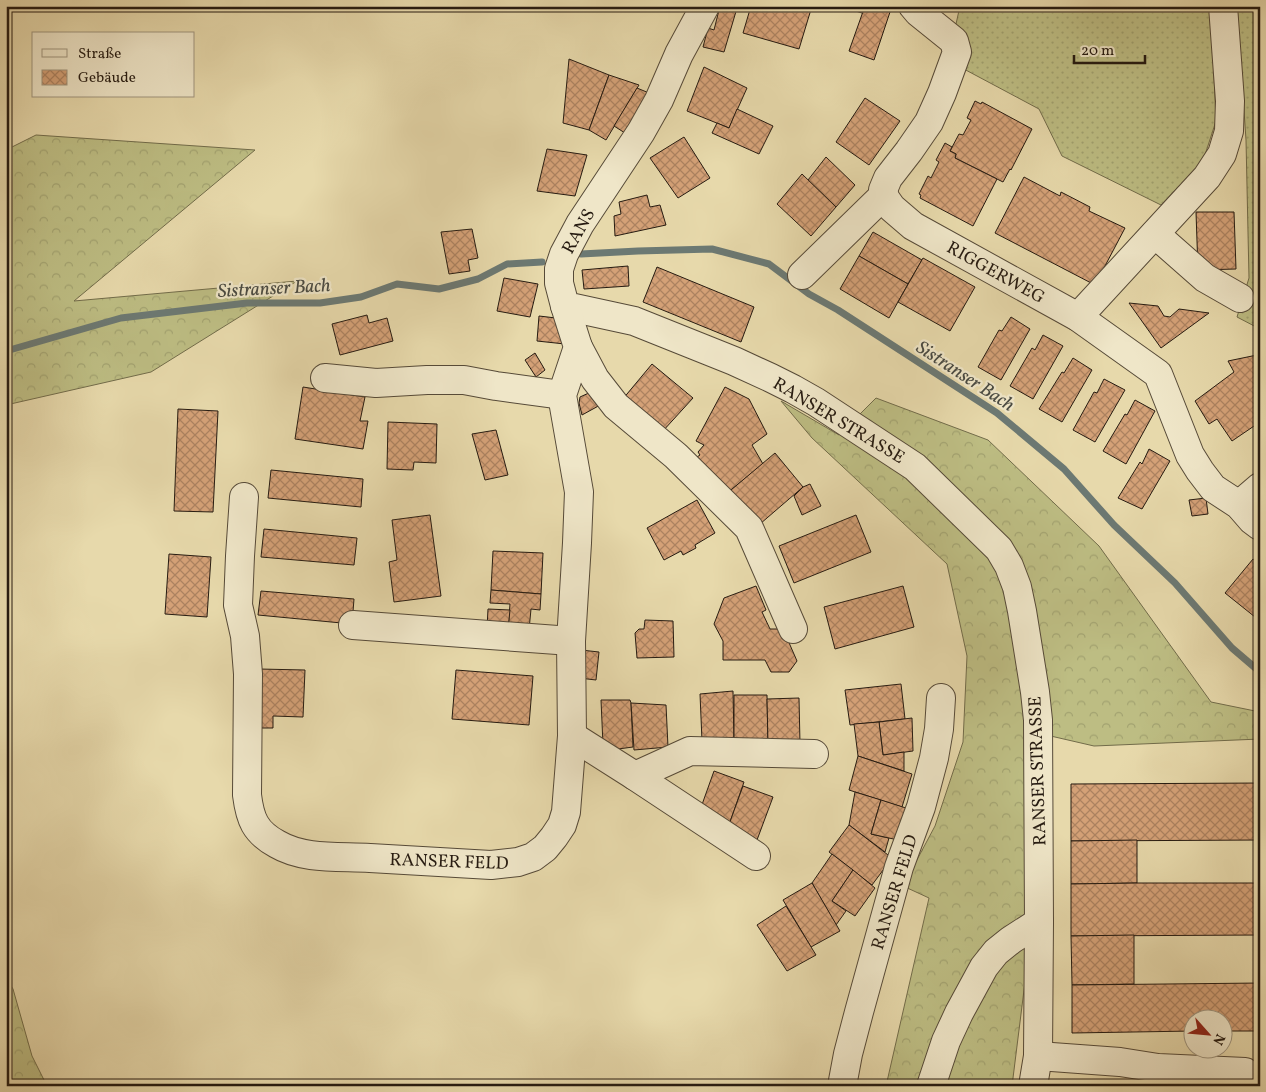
<svg xmlns="http://www.w3.org/2000/svg" width="1266" height="1092" viewBox="0 0 1266 1092" font-family="Vollkorn,serif">
	<defs>
		<pattern id="grass-dots" width="8" height="8" patternUnits="userSpaceOnUse" patternTransform="scale(1.25)"><rect width="8" height="8" fill="#bdbd83"/><path d="M2 2h.1M6 6h.1" fill="none" stroke="#a2a270" stroke-width="1.8" stroke-linecap="round"/></pattern>
		<pattern id="forest-crowns" width="20" height="18" patternUnits="userSpaceOnUse" patternTransform="scale(1.25)"><rect width="20" height="18" fill="#bdbd83"/><path d="M2 6a3 3 0 1 1 6 0M12 15a3 3 0 1 1 6 0" fill="none" stroke="#a2a270"/></pattern>
		<pattern id="building-cross-hatch" width="8" height="8" patternUnits="userSpaceOnUse" patternTransform="scale(1.25)"><rect width="8" height="8" fill="#d4a177"/><path d="M0 0l8 8M0 8l8-8" fill="none" stroke="#ac8260"/></pattern>
	</defs>
	<rect width="100%" height="100%" fill="#e7d9ab"/>
	<filter id="stains"><feTurbulence type="fractalNoise" baseFrequency=".004" numOctaves="4"/><feColorMatrix values="0 0 0 0 .2 0 0 0 0 .09 0 0 0 0 .02 0 0 0 .5 -.17"/></filter>
	<radialGradient id="worn" r=".72"><stop offset=".6" stop-color="#630" stop-opacity="0"/><stop offset="1" stop-color="#630" stop-opacity=".3"/></radialGradient>
	<g fill="url(#grass-dots)" stroke="#726c4a">
		<polygon points="960,6 1211,6 1216,121 1203,161 1161,205 1062,156 1039,109 962,68 956,24"/>
		<polygon points="1237,6 1260,6 1260,329 1237,317 1249,278 1246,140"/>
	</g>
	<g fill="url(#forest-crowns)" stroke="#726c4a">
		<polygon points="36,135 255,150 74,301 297,281 151,372 6,405 6,150"/>
		<polygon points="876,398 988,440 1099,546 1211,702 1260,712 1260,739 1094,746 1029,731 1035,902 1012,1086 886,1086 929,898 903,886 935,826 963,742 967,656 947,564 812,438 781,401 839,435"/>
		<polygon points="6,977 13,989 32,1056 47,1086 16,1086 13,1080 6,1076"/>
	</g>
	<g fill="none" stroke-linecap="round" stroke-linejoin="round">
		<g stroke="#6c7973" stroke-width="7">
			<polyline points="581,254 638,251 712,249 769,264 809,294 838,310 997,413 1064,469 1114,525 1175,583 1232,648 1260,672"/>
			<polyline points="6,351 121,318 247,303 320,303 361,297 397,284 439,289 478,279 507,264 542,262"/>
		</g>
	</g>
	<g fill="url(#building-cross-hatch)" stroke="#261b11">
		<polygon points="720,6 731,6 737,8 724,52 703,47 708,28 714,30"/>
		<polygon points="751,6 812,6 799,49 743,33"/>
		<polygon points="850,6 865,6 862,13 849,9"/>
		<polygon points="865,6 872,6 890,12 874,60 849,51"/>
		<polygon points="569,59 609,75 589,130 563,123"/>
		<polygon points="704,67 747,88 729,128 687,111"/>
		<polygon points="609,75 639,85 606,140 589,130"/>
		<polygon points="637,88 649,93 625,133 614,126"/>
		<polygon points="865,98 900,121 869,165 836,142"/>
		<polygon points="975,101 981,104 982,102 1032,129 1011,170 1010,169 1003,182 955,158 956,154 950,151 959,134 963,135 971,120 967,118"/>
		<polygon points="737,109 773,126 759,154 712,133 717,123 729,128"/>
		<polygon points="684,137 710,178 678,198 650,158"/>
		<polygon points="945,143 952,147 950,151 956,154 955,158 997,179 973,226 920,198 921,195 919,194 928,176 931,178 939,162 936,160"/>
		<polygon points="547,149 587,155 575,196 537,191"/>
		<polygon points="826,157 855,185 836,207 808,180"/>
		<polygon points="802,174 836,207 811,236 777,204"/>
		<polygon points="1024,177 1060,196 1061,192 1090,207 1089,211 1125,228 1095,285 995,233"/>
		<polygon points="647,195 650,207 660,205 666,225 615,236 614,216 621,214 619,202"/>
		<polygon points="1196,212 1234,212 1236,269 1198,270"/>
		<polygon points="472,229 478,258 468,260 470,271 449,274 441,232"/>
		<polygon points="873,232 922,260 908,284 859,256"/>
		<polygon points="859,256 908,284 889,318 840,289"/>
		<polygon points="923,258 975,287 950,331 898,302"/>
		<polygon points="628,266 629,286 584,289 582,270"/>
		<polygon points="657,267 754,307 741,342 643,302"/>
		<polygon points="504,278 538,284 530,317 497,311"/>
		<polygon points="1129,303 1158,306 1164,316 1170,317 1179,309 1209,313 1161,348"/>
		<polygon points="367,315 369,323 387,318 393,341 340,355 332,324"/>
		<polygon points="539,316 556,318 565,344 537,341"/>
		<polygon points="1011,317 1030,329 1001,380 978,367 999,330 1002,331"/>
		<polygon points="1043,335 1063,346 1033,399 1010,386 1032,348 1035,350"/>
		<polygon points="535,353 545,370 536,377 525,360"/>
		<polygon points="1257,355 1260,360 1260,422 1232,441 1217,419 1209,424 1195,401 1234,372 1228,361"/>
		<polygon points="1073,358 1092,370 1062,422 1039,409 1062,372 1064,373"/>
		<polygon points="652,364 693,398 662,432 622,400"/>
		<polygon points="1104,379 1125,390 1095,442 1073,430 1094,392 1097,393"/>
		<polygon points="303,387 365,397 360,421 368,421 363,449 295,439"/>
		<polygon points="725,387 749,399 767,434 752,445 763,464 731,490 734,494 721,498 694,459 700,455 698,452 704,445 696,441"/>
		<polygon points="591,392 602,404 582,415 579,403 580,397"/>
		<polygon points="1135,400 1155,411 1126,464 1103,451 1125,414 1127,415"/>
		<polygon points="178,409 218,411 213,512 174,511"/>
		<polygon points="388,422 437,424 436,463 414,462 413,470 387,469"/>
		<polygon points="496,430 508,475 485,480 472,434"/>
		<polygon points="1149,449 1170,461 1142,509 1118,498 1140,462 1142,464"/>
		<polygon points="775,453 803,487 760,524 731,490"/>
		<polygon points="271,470 363,479 361,507 268,498"/>
		<polygon points="810,484 821,506 802,515 794,496 803,487"/>
		<polygon points="1206,498 1208,514 1192,516 1189,500"/>
		<polygon points="697,500 715,533 695,545 696,548 683,555 681,551 664,560 647,528"/>
		<polygon points="430,515 441,596 394,602 389,562 397,560 392,520"/>
		<polygon points="856,515 871,552 794,583 779,546"/>
		<polygon points="264,529 357,538 354,565 261,557"/>
		<polygon points="493,551 543,553 541,594 491,590"/>
		<polygon points="169,554 211,557 207,617 165,614"/>
		<polygon points="1253,559 1260,564 1260,621 1225,593"/>
		<polygon points="756,586 766,610 762,612 770,629 783,629 797,661 789,672 771,672 765,660 723,660 723,641 714,624 724,598"/>
		<polygon points="903,586 914,627 835,649 824,607"/>
		<polygon points="491,590 541,594 540,610 531,609 529,630 508,629 510,604 490,603"/>
		<polygon points="261,591 354,599 352,624 258,615"/>
		<polygon points="488,609 510,610 508,629 487,628"/>
		<polygon points="645,620 673,621 674,657 637,658 635,633 639,629 644,629"/>
		<polygon points="581,650 599,652 596,680 579,678"/>
		<polygon points="259,669 305,670 303,717 273,716 273,728 257,728"/>
		<polygon points="456,670 533,676 529,725 452,719"/>
		<polygon points="901,684 905,719 850,725 845,690"/>
		<polygon points="733,691 734,740 702,741 700,694"/>
		<polygon points="734,695 767,695 768,741 734,740"/>
		<polygon points="799,698 800,744 768,745 767,699"/>
		<polygon points="601,700 630,700 631,703 633,747 618,749 616,754 603,745"/>
		<polygon points="631,703 666,705 668,747 634,750"/>
		<polygon points="912,718 913,751 883,755 879,722"/>
		<polygon points="879,722 883,755 904,752 904,771 858,756 854,724"/>
		<polygon points="858,756 912,774 902,807 849,790"/>
		<polygon points="714,771 744,782 729,825 699,813"/>
		<polygon points="1260,783 1260,840 1071,841 1071,784"/>
		<polygon points="743,786 773,797 757,840 727,830"/>
		<polygon points="855,792 881,800 871,834 889,838 885,852 849,825"/>
		<polygon points="881,800 909,809 898,840 871,834"/>
		<polygon points="849,825 892,858 872,885 829,852"/>
		<polygon points="1137,840 1137,883 1071,884 1071,841"/>
		<polygon points="832,854 853,870 832,901 846,911 836,925 812,883"/>
		<polygon points="853,870 875,888 855,916 832,901"/>
		<polygon points="812,883 840,931 811,947 783,900"/>
		<polygon points="1137,883 1260,883 1260,935 1071,936 1071,884"/>
		<polygon points="786,906 816,955 787,971 757,925"/>
		<polygon points="1134,935 1134,984 1072,985 1071,936"/>
		<polygon points="1260,983 1260,1031 1224,1031 1224,1020 1194,1020 1194,1031 1072,1033 1072,985"/>
	</g>
	<g fill="none" stroke-linecap="round" stroke-linejoin="round">
		<g stroke="#564a38" stroke-width="30">
			<g id="minor">
				<polyline points="705,6 679,54 659,100 641,132 580,224 564,254 559,269 559,283 565,306 634,321 734,361 771,378 793,389 816,402 915,467 999,549 1009,566 1017,587 1022,611 1035,692 1038,720 1039,922 1038,1056 1033,1086"/>
				<polyline points="913,6 918,12 954,41 957,52 942,93 929,122 909,151 888,178 883,190 885,198 892,208 913,226 1078,317 1158,374 1190,455 1200,471 1213,488 1239,505 1252,520 1260,526"/>
				<polyline points="1155,234 1205,278 1240,298"/>
				<polyline points="802,275 884,195"/>
				<polyline points="1078,317 1207,177 1222,154 1229,131 1230,101 1223,6"/>
				<polyline points="578,347 595,379 616,406 676,456 749,528 793,629"/>
				<polyline points="325,378 376,383 427,380 464,380 496,386 562,395"/>
				<path d="M244,497L240,556L238,605L245,636L248,674L247,795C250,819 255,832 277,844C304,860 340,856 370,858C410,860 451,863 491,865L518,862L533,857L545,848L554,837L562,825L566,812L572,736L571,641L577,543L579,492L562,395L578,347L565,306"/>
				<polyline points="1239,505 1260,487"/>
				<polyline points="353,625 571,641"/>
				<polyline points="572,736 635,776 690,751 814,754"/>
				<polyline points="635,776 756,856"/>
				<polyline points="1038,1056 1120,1062 1158,1068 1245,1072"/>
				<polyline points="842,1086 848,1054 859,1012 899,867 921,807 934,758 939,729 941,698"/>
				<polyline points="931,1086 946,1041 959,1013 984,967 996,952 1011,940 1039,922"/>
			</g>
		</g>
		<use href="#minor" stroke="#efe6c8" stroke-width="28"/>
	</g>
	<g text-anchor="middle" stroke-width="4.5" stroke-linejoin="round" paint-order="stroke">
		<g font-size="18" fill="#261b11" stroke="#efe6c8">
			<text transform="translate(578 231) rotate(-61)" y="6">RANS</text>
			<text transform="translate(996 272) rotate(29)" y="6">RIGGERWEG</text>
			<text transform="translate(839 420) rotate(31)" y="6">RANSER STRASSE</text>
			<text transform="translate(1037 771) rotate(-92)" y="6">RANSER STRASSE</text>
			<text transform="translate(449 861) rotate(2)" y="6">RANSER FELD</text>
			<text transform="translate(894 892) rotate(-73)" y="6">RANSER FELD</text>
		</g>
		<g font-size="19" font-style="italic" fill="#494a42" stroke="#efe6c8">
			<text transform="translate(274 287) rotate(-3)" y="7">Sistranser Bach</text>
			<text transform="translate(966 375) rotate(33)" y="7">Sistranser Bach</text>
		</g>
	</g>
	<rect width="1266" height="1092" fill="none" stroke="#e7d9ab" stroke-width="25"/>
	<rect x="8" y="8" width="1251" height="1077" fill="none" stroke="#261b11" stroke-width="2.5"/>
	<rect x="12" y="12" width="1241" height="1067" fill="none" stroke="#261b11"/>
	<rect x="32" y="32" width="162" height="65" fill="#efe6c8" stroke="#9f957f"/>
	<rect x="42" y="49" width="25" height="8" fill="#efe6c8" stroke="#9f957f"/>
	<text x="78" y="58" font-size="15" fill="#261b11">Straße</text>
	<rect x="42" y="70" width="25" height="15" fill="url(#building-cross-hatch)" stroke="#9f957f"/>
	<text x="78" y="82" font-size="15" fill="#261b11">Gebäude</text>
	<g transform="translate(1208 1034) rotate(117)"><circle r="24" fill="#efe6c8" stroke="#9f957f"/>
	<path d="M0-4L9 19L0 12L-9 19Z" fill="#8f2418"/>
	<text y="-8" font-size="14" font-weight="bold" text-anchor="middle" fill="#261b11">N</text>
	</g>
	<path d="M1074 55v8h71v-8" fill="none" stroke="#261b11" stroke-width="2.5"/>
	<text x="1081" y="55" font-size="15" fill="#261b11" stroke="#efe6c8" stroke-width="4" paint-order="stroke">20 m</text>
	<rect width="100%" height="100%" filter="url(#stains)"/>
	<rect width="100%" height="100%" fill="url(#worn)"/>
</svg>
